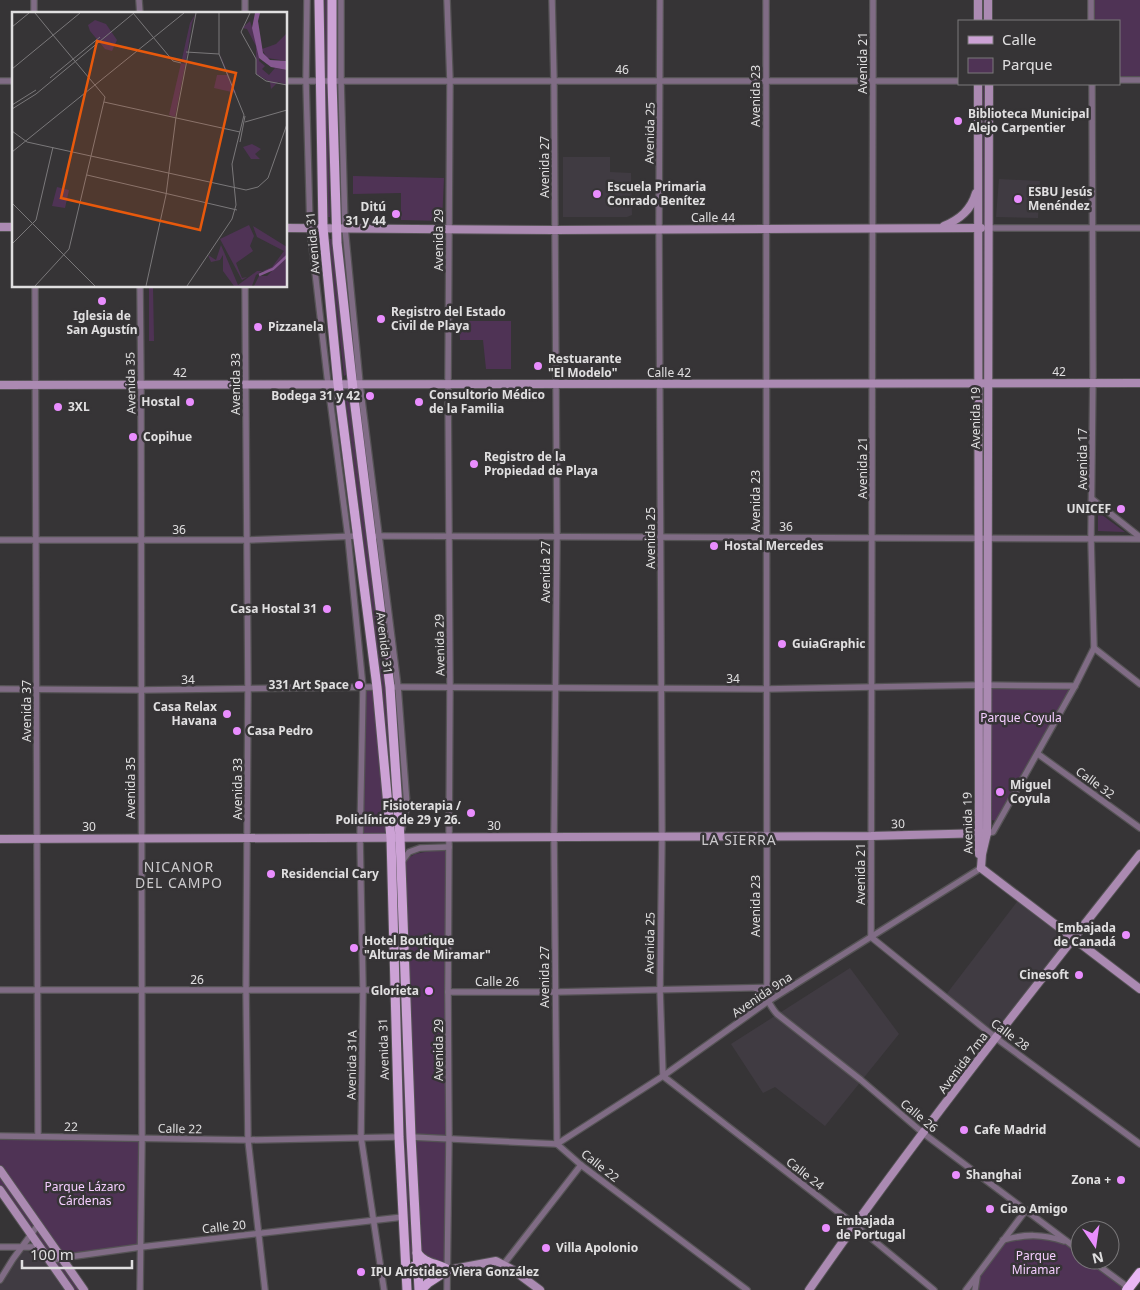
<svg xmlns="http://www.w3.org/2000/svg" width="1140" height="1290" viewBox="0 0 1140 1290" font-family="'Noto Sans',sans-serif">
	<rect width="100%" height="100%" fill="#363436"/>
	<g fill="#403b42">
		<polygon points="563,157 610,157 610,172 631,173 632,215 627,217 563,217"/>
		<polygon points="999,179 1040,181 1038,218 996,217"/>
		<polygon points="1020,898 1073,939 996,1038 945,996"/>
		<polygon points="850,968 899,1034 825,1126 775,1087 763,1093 731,1044"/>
		<polygon points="21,1247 39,1247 70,1290 0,1290 0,1280"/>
	</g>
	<g fill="#4f3355">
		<rect x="325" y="0" width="2" height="78"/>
		<polygon points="1091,0 1140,0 1140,80 1119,80 1119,21 1091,21"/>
		<polygon points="325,83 327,84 330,217 328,217"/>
		<rect x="982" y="84" width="2" height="140"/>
		<polygon points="353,176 444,178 442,221 401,220 401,193 353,194"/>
		<polygon points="982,232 984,232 983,379 982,379"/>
		<polygon points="329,239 332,239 346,375 344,376"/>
		<polygon points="149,286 153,286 154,341 149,341"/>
		<polygon points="459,321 511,321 511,369 486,369 483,340 460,340"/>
		<polygon points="348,392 385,687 396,834 382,687 345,393"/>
		<polygon points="1098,512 1125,532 1098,531"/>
		<polygon points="377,687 391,838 360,838 363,690"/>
		<polygon points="992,687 1070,689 996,821 992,820 990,764"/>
		<polygon points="395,842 397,842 408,1185 413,1261 410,1257 409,1253 397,946"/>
		<polygon points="449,847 448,1270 418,1269 401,863 415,854"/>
		<polygon points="0,1136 142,1139 141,1247 61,1258 84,1290 70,1290 0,1192"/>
		<polygon points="1037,1235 1069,1243 1080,1251 1080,1260 1091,1260 1127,1290 975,1290 977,1275 1003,1240"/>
	</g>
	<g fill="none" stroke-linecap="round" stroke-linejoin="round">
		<g stroke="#555355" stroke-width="8">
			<g id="street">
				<polyline points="34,0 34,14"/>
				<polyline points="139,0 140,14"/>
				<polyline points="307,0 306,81 310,228 328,384 348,537 363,688 360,838 363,989 361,1137 384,1290"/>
				<polyline points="341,0 341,81 345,228 360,384 398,687 407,805 402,829"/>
				<polyline points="552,0 554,81 557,536 554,837 557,1144"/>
				<polyline points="660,0 659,229 662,837 660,990 663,1076 855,1225 934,1290"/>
				<polyline points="766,0 767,1002"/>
				<polyline points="873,0 871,937 996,1038 1140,1144"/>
				<polyline points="1091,0 1091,21"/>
				<polyline points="245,14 245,0"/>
				<polyline points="1119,80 1140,80"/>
				<polyline points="0,81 14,81"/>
				<polyline points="286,81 959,81"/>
				<polyline points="988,228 1140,228"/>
				<polyline points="35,286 38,1136"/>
				<polyline points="140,286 141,385 142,1139 140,1290"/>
				<polyline points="245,286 248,689 246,990 248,1140 265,1290"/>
				<polyline points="1092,499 1140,537"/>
				<polyline points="377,536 1140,539"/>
				<polyline points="0,540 247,540 358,536"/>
				<polyline points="1094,648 1140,684"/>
				<polyline points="395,687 766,689 980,685 1075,686"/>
				<polyline points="0,689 141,690 377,687"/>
				<polyline points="1038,754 1140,828"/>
				<polyline points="987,833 993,832 1075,686 1094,648 1091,539 1093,373 1092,84"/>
				<polyline points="401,863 409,852 420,848 449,847"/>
				<path d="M755,988C766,992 769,1006 777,1014L861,1080L923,1133L1080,1251"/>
				<polyline points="0,990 395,990"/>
				<polyline points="448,992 555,992 791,987"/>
				<polyline points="0,1136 248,1140 399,1137"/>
				<polyline points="411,1137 557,1144 581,1165 747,1290"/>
				<polyline points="557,1144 663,1076 767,1002 981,868"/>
				<path d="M1003,1240C1025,1234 1043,1234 1064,1241"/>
				<polyline points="0,1247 39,1247"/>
				<polyline points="1091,1260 1129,1288"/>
				<polyline points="49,1261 61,1258 141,1247 403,1217"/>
				<polyline points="504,1264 581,1165"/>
				<polyline points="0,1280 13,1259 38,1225"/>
				<polyline points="447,1290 449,1138 448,992 450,687 448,384 450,81 447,0"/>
				<polyline points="966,1290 1026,1210"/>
				<polyline points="975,1290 977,1277"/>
			</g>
		</g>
		<g stroke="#555355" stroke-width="10">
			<g id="secondary">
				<polyline points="988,0 988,21"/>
				<polyline points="978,21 978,0"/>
				<polyline points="978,84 979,854"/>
				<path d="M944,226C960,219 971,210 976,193"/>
				<polyline points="0,227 14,227"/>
				<polyline points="286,228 555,230 981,228"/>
				<polyline points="0,385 1140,383"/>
				<polyline points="0,839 871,836 987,833"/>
				<polyline points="981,868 982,854 987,833 989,84"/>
				<polyline points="981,868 1140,989"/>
				<polyline points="0,1170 84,1290"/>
				<polyline points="0,1190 70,1290"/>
				<polyline points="448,1270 496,1261 513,1270 540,1290"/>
				<path d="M809,1290C913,1140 1027,997 1140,854"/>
			</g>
		</g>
		<g stroke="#555355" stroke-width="11">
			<g id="primary">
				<polyline points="319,0 323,228 338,384 377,687 391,838 399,1137 407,1290"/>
				<polyline points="332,0 332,81 337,243 354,398 390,687 400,838 411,1137 419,1290"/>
				<path d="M417,1253C425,1264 437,1263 448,1270"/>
				<path d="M414,1266C423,1274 436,1271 448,1270"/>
				<polyline points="421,1290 428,1283 445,1272"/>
			</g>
		</g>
		<g stroke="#555355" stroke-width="12">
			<polyline id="highway" points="1127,1290 1140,1273"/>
		</g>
		<use href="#street" stroke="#806c85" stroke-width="5.5"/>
		<use href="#secondary" stroke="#ab8ab2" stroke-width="8"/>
		<use href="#primary" stroke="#cca2d5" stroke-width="9"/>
		<use href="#highway" stroke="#e9b7f5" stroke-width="10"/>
	</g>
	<g fill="#e98dfe" stroke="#363436" stroke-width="2">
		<circle cx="958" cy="121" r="5"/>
		<circle cx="597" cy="194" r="5"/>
		<circle cx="1018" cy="199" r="5"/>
		<circle cx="396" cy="214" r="5"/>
		<circle cx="102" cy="301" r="5"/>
		<circle cx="381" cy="319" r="5"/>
		<circle cx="258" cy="327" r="5"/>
		<circle cx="538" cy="366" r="5"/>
		<circle cx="370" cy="396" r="5"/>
		<circle cx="190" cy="402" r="5"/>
		<circle cx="419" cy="402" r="5"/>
		<circle cx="58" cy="407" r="5"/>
		<circle cx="133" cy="437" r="5"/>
		<circle cx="474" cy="464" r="5"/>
		<circle cx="1121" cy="509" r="5"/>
		<circle cx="714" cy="546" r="5"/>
		<circle cx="327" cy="609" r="5"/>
		<circle cx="782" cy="644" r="5"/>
		<circle cx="359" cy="685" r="5"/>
		<circle cx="227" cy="714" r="5"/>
		<circle cx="237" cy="731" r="5"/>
		<circle cx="1000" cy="792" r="5"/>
		<circle cx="471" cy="813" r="5"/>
		<circle cx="271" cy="874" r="5"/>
		<circle cx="1126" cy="935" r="5"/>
		<circle cx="354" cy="948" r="5"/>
		<circle cx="1079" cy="975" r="5"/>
		<circle cx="429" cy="991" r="5"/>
		<circle cx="964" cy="1130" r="5"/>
		<circle cx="956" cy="1175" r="5"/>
		<circle cx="1121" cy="1180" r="5"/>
		<circle cx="990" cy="1209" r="5"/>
		<circle cx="826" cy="1228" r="5"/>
		<circle cx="546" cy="1248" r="5"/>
		<circle cx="361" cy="1272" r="5"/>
	</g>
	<g text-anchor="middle" stroke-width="5" stroke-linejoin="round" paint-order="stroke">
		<g font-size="12" fill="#e0dfe0" stroke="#363436">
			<text transform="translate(863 63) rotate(-90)" y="4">Avenida 21</text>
			<text x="622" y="74">46</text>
			<text transform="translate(756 96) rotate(-90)" y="4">Avenida 23</text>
			<text transform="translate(650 133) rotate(-89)" y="4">Avenida 25</text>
			<text transform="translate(545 167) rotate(-90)" y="4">Avenida 27</text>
			<text x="713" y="222">Calle 44</text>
			<text transform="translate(439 240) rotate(-90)" y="4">Avenida 29</text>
			<text transform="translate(313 243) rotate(-95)" y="4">Avenida 31</text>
			<text x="1059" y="376">42</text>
			<text x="180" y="377">42</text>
			<text x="669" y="377">Calle 42</text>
			<text transform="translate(131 383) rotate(-91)" y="4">Avenida 35</text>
			<text transform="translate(236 384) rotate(-90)" y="4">Avenida 33</text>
			<text transform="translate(976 418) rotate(-90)" y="4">Avenida 19</text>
			<text transform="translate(1083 459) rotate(-90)" y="4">Avenida 17</text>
			<text transform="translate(863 468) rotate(-90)" y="4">Avenida 21</text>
			<text transform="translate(756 501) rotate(-90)" y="4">Avenida 23</text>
			<text x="786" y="531">36</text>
			<text x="179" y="534">36</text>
			<text transform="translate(651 538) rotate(-90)" y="4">Avenida 25</text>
			<text transform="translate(546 572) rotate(-90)" y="4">Avenida 27</text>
			<text transform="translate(384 643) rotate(83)" y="4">Avenida 31</text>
			<text transform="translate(440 645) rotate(-91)" y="4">Avenida 29</text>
			<text x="733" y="683">34</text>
			<text transform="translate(188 680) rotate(-1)" y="4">34</text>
			<text transform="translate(27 711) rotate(-90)" y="4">Avenida 37</text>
			<text transform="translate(1095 783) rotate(36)" y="4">Calle 32</text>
			<text transform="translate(131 788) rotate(-90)" y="4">Avenida 35</text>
			<text transform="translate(238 789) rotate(-90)" y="4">Avenida 33</text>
			<text transform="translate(968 823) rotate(-91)" y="4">Avenida 19</text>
			<text transform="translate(898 824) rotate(-2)" y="4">30</text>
			<text x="494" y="830">30</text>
			<text x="89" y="831">30</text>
			<text transform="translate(861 874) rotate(-90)" y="4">Avenida 21</text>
			<text transform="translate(756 906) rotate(-90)" y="4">Avenida 23</text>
			<text transform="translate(650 943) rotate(-89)" y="4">Avenida 25</text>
			<text transform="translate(545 977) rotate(-90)" y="4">Avenida 27</text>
			<text x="197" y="984">26</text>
			<text x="497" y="986">Calle 26</text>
			<text transform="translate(762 995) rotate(-34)" y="4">Avenida 9na</text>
			<text transform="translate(1010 1035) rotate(37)" y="4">Calle 28</text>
			<text transform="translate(384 1049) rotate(-92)" y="4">Avenida 31</text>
			<text transform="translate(439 1050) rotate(-90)" y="4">Avenida 29</text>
			<text transform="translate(963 1063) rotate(-53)" y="4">Avenida 7ma</text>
			<text transform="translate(352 1065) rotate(-89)" y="4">Avenida 31A</text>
			<text transform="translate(919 1116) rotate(40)" y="4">Calle 26</text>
			<text transform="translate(71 1127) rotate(1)" y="4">22</text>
			<text transform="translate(180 1129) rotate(1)" y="4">Calle 22</text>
			<text transform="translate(600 1166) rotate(38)" y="4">Calle 22</text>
			<text transform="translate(805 1174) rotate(38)" y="4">Calle 24</text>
			<text transform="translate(224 1227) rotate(-6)" y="4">Calle 20</text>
		</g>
		<g font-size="12" font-weight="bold" fill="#e0dfe0" stroke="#363436" text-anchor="start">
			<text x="968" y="118">Biblioteca Municipal<tspan x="968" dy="14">Alejo Carpentier</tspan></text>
			<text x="607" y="191">Escuela Primaria<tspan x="607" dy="14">Conrado Benítez</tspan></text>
			<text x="1028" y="196">ESBU Jesús<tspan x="1028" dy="14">Menéndez</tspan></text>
			<text x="386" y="211" text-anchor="end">Ditú<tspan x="386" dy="14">31 y 44</tspan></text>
			<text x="391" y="316">Registro del Estado<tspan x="391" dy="14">Civil de Playa</tspan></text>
			<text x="102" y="320" text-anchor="middle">Iglesia de<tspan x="102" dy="14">San Agustín</tspan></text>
			<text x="268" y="331">Pizzanela</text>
			<text x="548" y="363">Restuarante<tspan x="548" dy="14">"El Modelo"</tspan></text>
			<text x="429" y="399">Consultorio Médico<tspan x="429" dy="14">de la Familia</tspan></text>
			<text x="360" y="400" text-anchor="end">Bodega 31 y 42</text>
			<text x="180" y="406" text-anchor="end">Hostal</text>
			<text x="68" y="411">3XL</text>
			<text x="143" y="441">Copihue</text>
			<text x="484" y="461">Registro de la<tspan x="484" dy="14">Propiedad de Playa</tspan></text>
			<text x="1111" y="513" text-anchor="end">UNICEF</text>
			<text x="724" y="550">Hostal Mercedes</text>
			<text x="317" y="613" text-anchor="end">Casa Hostal 31</text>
			<text x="792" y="648">GuiaGraphic</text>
			<text x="349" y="689" text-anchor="end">331 Art Space</text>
			<text x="217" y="711" text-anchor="end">Casa Relax<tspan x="217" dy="14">Havana</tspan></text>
			<text x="247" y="735">Casa Pedro</text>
			<text x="1010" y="789">Miguel<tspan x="1010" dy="14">Coyula</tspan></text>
			<text x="461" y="810" text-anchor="end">Fisioterapia /<tspan x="461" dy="14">Policlínico de 29 y 26.</tspan></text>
			<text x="281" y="878">Residencial Cary</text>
			<text x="1116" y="932" text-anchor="end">Embajada<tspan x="1116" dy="14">de Canadá</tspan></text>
			<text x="364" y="945">Hotel Boutique<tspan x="364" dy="14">"Alturas de Miramar"</tspan></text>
			<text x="1069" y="979" text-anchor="end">Cinesoft</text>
			<text x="419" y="995" text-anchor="end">Glorieta</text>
			<text x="974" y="1134">Cafe Madrid</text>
			<text x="966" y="1179">Shanghai</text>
			<text x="1111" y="1184" text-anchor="end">Zona +</text>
			<text x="1000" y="1213">Ciao Amigo</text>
			<text x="836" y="1225">Embajada<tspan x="836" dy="14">de Portugal</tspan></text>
			<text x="556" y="1252">Villa Apolonio</text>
			<text x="371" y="1276">IPU Arístides Viera González</text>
		</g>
		<g font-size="12" fill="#f5ceff" stroke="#363436">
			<text x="1021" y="722">Parque Coyula</text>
			<text x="85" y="1191">Parque Lázaro<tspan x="85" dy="14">Cárdenas</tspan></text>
			<text x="1036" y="1260">Parque<tspan x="1036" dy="14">Miramar</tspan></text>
		</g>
		<g font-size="14" letter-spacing="1" fill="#cccacd" stroke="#363436">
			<text x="739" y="845">LA SIERRA</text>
			<text x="179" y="872">NICANOR<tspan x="179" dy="16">DEL CAMPO</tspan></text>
		</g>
	</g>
	<g transform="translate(12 12)">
		<rect width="275" height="275" fill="#363436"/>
		<path d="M184,1L180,11L173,54L163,105L157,103L169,51L173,52L170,47L178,11ZM83,8L94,12L105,28L100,39L93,37L78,19L76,13ZM238,9L247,38V49L253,54L250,57L257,63L263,56L275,58V73L266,70L259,77L258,70L244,62V34L235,17L230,16ZM274,22L275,49L255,46L250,37L264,32ZM208,42L224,81L202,76L205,63H215ZM240,132L249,137L243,142L248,147H239L231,135ZM45,175L57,178L53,196L40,194ZM237,213L242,224L238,234L241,239L224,251L230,266L235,265L230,268L208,227ZM241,214L275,235V274H242L247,264H255L260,259H251L260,255L272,239L245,225ZM209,233L226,273L245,259H250L244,263L240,274H222L211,259V243L208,248L199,250L196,243L204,248Z" fill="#4f3355"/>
		<path d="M243,1H248L246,9L251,41L258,48L275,49V58L259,55L247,46L240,16Z" fill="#865891"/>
		<path fill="none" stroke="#865891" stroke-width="2.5" d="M247,263L261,257L275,244"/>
		<path fill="none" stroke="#7a787a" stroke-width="1" d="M23,1L41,23M121,1L161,49L169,51M238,1L229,20L244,47V62L254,69L275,73M0,15L17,1M41,23L93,85M174,40L207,42M0,57L68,1M38,66L88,25M92,90L228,120M0,93L24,78M0,97L24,82L122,1M233,110L275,98M0,119L15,130L234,178L246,175L256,166L275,112M228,130L233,104M0,140L172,1M75,163L225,198M0,191L83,274M0,232L24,208L41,135M23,274L57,237L93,85M134,274L154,183L164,105L184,1M175,274L220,207L224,193L220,152L232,103L207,42V1"/>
		<path fill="#e8590c" fill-opacity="0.15" stroke="#e8590c" stroke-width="2.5" d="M85,29L224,61L188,218L49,186Z"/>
		<rect width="275" height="275" fill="none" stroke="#e0dfe0" stroke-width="2.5"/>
	</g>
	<rect x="958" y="20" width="162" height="65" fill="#363436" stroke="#7a787a"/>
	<rect x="968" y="36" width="25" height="8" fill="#cca2d5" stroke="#7a787a"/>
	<text x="1002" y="45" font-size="15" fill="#e0dfe0">Calle</text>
	<rect x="968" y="58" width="25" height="15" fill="#4f3355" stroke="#7a787a"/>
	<text x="1002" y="70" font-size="15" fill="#e0dfe0">Parque</text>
	<g transform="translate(1095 1245) rotate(167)"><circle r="24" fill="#363436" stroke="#7a787a"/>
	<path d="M0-4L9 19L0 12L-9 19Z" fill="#e98dfe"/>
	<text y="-8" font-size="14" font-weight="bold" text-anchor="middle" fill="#e0dfe0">N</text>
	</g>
	<path d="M22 1260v8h110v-8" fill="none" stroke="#e0dfe0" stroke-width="2.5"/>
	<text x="30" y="1260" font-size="15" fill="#e0dfe0" stroke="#363436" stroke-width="4" paint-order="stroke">100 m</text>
</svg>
